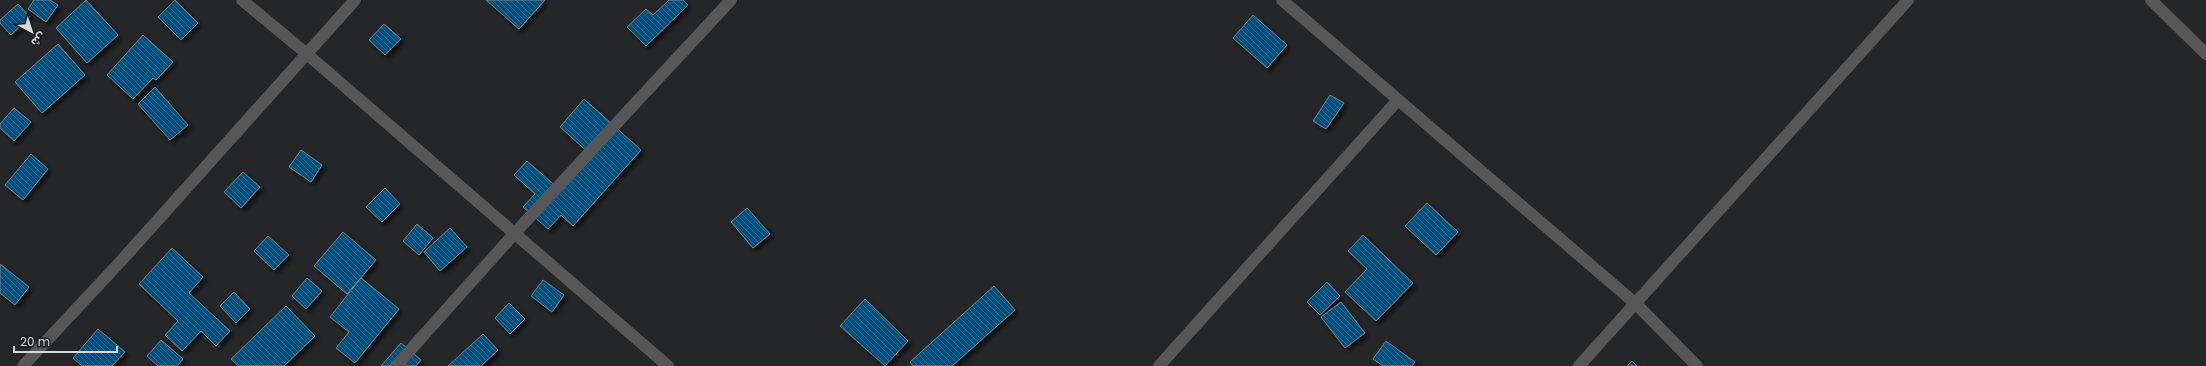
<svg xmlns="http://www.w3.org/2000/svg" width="2206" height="366" viewBox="0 0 2206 366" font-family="Poppins,'Noto Sans Arabic',sans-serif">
	<defs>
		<pattern id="building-back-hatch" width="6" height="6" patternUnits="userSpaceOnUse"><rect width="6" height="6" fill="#06507c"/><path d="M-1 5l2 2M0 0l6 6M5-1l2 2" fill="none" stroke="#2a698e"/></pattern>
		<filter id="shadow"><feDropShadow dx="3.5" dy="3.5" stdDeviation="2" flood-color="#0009"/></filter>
	</defs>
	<rect width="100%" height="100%" fill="#242628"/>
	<g fill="url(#building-back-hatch)" stroke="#7e8183" filter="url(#shadow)">
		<polygon points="34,0 50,0 58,5 46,22 28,9"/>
		<polygon points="86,0 118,35 87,63 56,28"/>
		<polygon points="175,0 198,23 181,40 158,17"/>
		<polygon points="486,0 545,0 519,29"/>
		<polygon points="669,0 683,0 688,5 646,46 627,27 646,9 653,15"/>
		<polygon points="18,4 30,17 11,35 0,23 0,20"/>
		<polygon points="1253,15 1287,45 1267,68 1233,38"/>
		<polygon points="384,24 401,39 385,55 369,40"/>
		<polygon points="143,35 173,62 156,80 153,78 133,99 107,75"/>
		<polygon points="58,44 85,75 42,113 15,82"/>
		<polygon points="155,87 188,125 170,140 138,104"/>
		<polygon points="1330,95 1344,103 1326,129 1313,121"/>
		<polygon points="584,99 641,150 573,226 561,215 548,229 523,207 535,194 514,175 527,161 559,189 590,154 560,127"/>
		<polygon points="14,108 31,122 14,141 0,128 0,124"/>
		<polygon points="301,150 322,165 311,182 289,167"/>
		<polygon points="31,154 48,169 23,200 5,185"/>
		<polygon points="243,172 260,187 241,208 224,192"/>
		<polygon points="385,188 400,204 382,222 366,207"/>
		<polygon points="1427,203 1458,232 1436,255 1405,226"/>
		<polygon points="747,208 770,234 753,248 731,222"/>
		<polygon points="417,224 433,238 419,255 403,241"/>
		<polygon points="450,228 467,247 440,271 424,252"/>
		<polygon points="343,232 376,260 347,294 314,266"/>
		<polygon points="1363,235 1413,283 1376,321 1345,292 1367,269 1348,251"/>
		<polygon points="268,236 289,255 274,270 254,251"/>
		<polygon points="172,248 203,277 189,293 230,331 216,346 201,331 182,351 165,335 178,321 139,284"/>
		<polygon points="0,264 29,287 15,305 0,293"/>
		<polygon points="307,278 322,291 306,309 292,296"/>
		<polygon points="361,278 399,309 355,363 336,348 349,332 330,317"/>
		<polygon points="543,280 564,295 552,312 531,296"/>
		<polygon points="1327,282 1340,296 1320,315 1307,302"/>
		<polygon points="994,286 1015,310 952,366 913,366 910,362"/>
		<polygon points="234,292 250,309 236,323 220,306"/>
		<polygon points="865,299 908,341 885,366 840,326"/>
		<polygon points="1341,302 1365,333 1345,348 1321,317"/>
		<polygon points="509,303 525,319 510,334 495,318"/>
		<polygon points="286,306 315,336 284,366 238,366 231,359"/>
		<polygon points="98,329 125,352 112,366 82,366 73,358"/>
		<polygon points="483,334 498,350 481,366 448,366"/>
		<polygon points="161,340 183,359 177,366 158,366 147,356"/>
		<polygon points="1386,341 1415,362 1412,366 1383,366 1373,359"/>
		<polygon points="401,343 421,360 416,366 381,366"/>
		<polygon points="1632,361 1637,366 1627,366"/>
	</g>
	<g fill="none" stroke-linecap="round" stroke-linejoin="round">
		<g stroke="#585758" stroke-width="12">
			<polyline points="242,0 307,54 668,366"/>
			<polyline points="1282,0 1636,304 1697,366"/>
			<polyline points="2151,0 2206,54"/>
			<polyline points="23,366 121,261 355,0"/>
			<polyline points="396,366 514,234 731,0"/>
			<polyline points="1159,366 1398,100"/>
			<polyline points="1579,366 1908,0"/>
		</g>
	</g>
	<g transform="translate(32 32) rotate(140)" stroke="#1b1d1e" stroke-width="3" paint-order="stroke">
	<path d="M0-3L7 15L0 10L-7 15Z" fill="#d9dadb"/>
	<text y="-6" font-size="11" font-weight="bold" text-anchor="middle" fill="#d9dadb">ش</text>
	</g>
	<path d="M14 346v6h103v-6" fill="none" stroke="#d9dadb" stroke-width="2"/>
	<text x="20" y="346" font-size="12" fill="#d9dadb" stroke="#1b1d1e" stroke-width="3" paint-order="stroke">20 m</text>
</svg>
